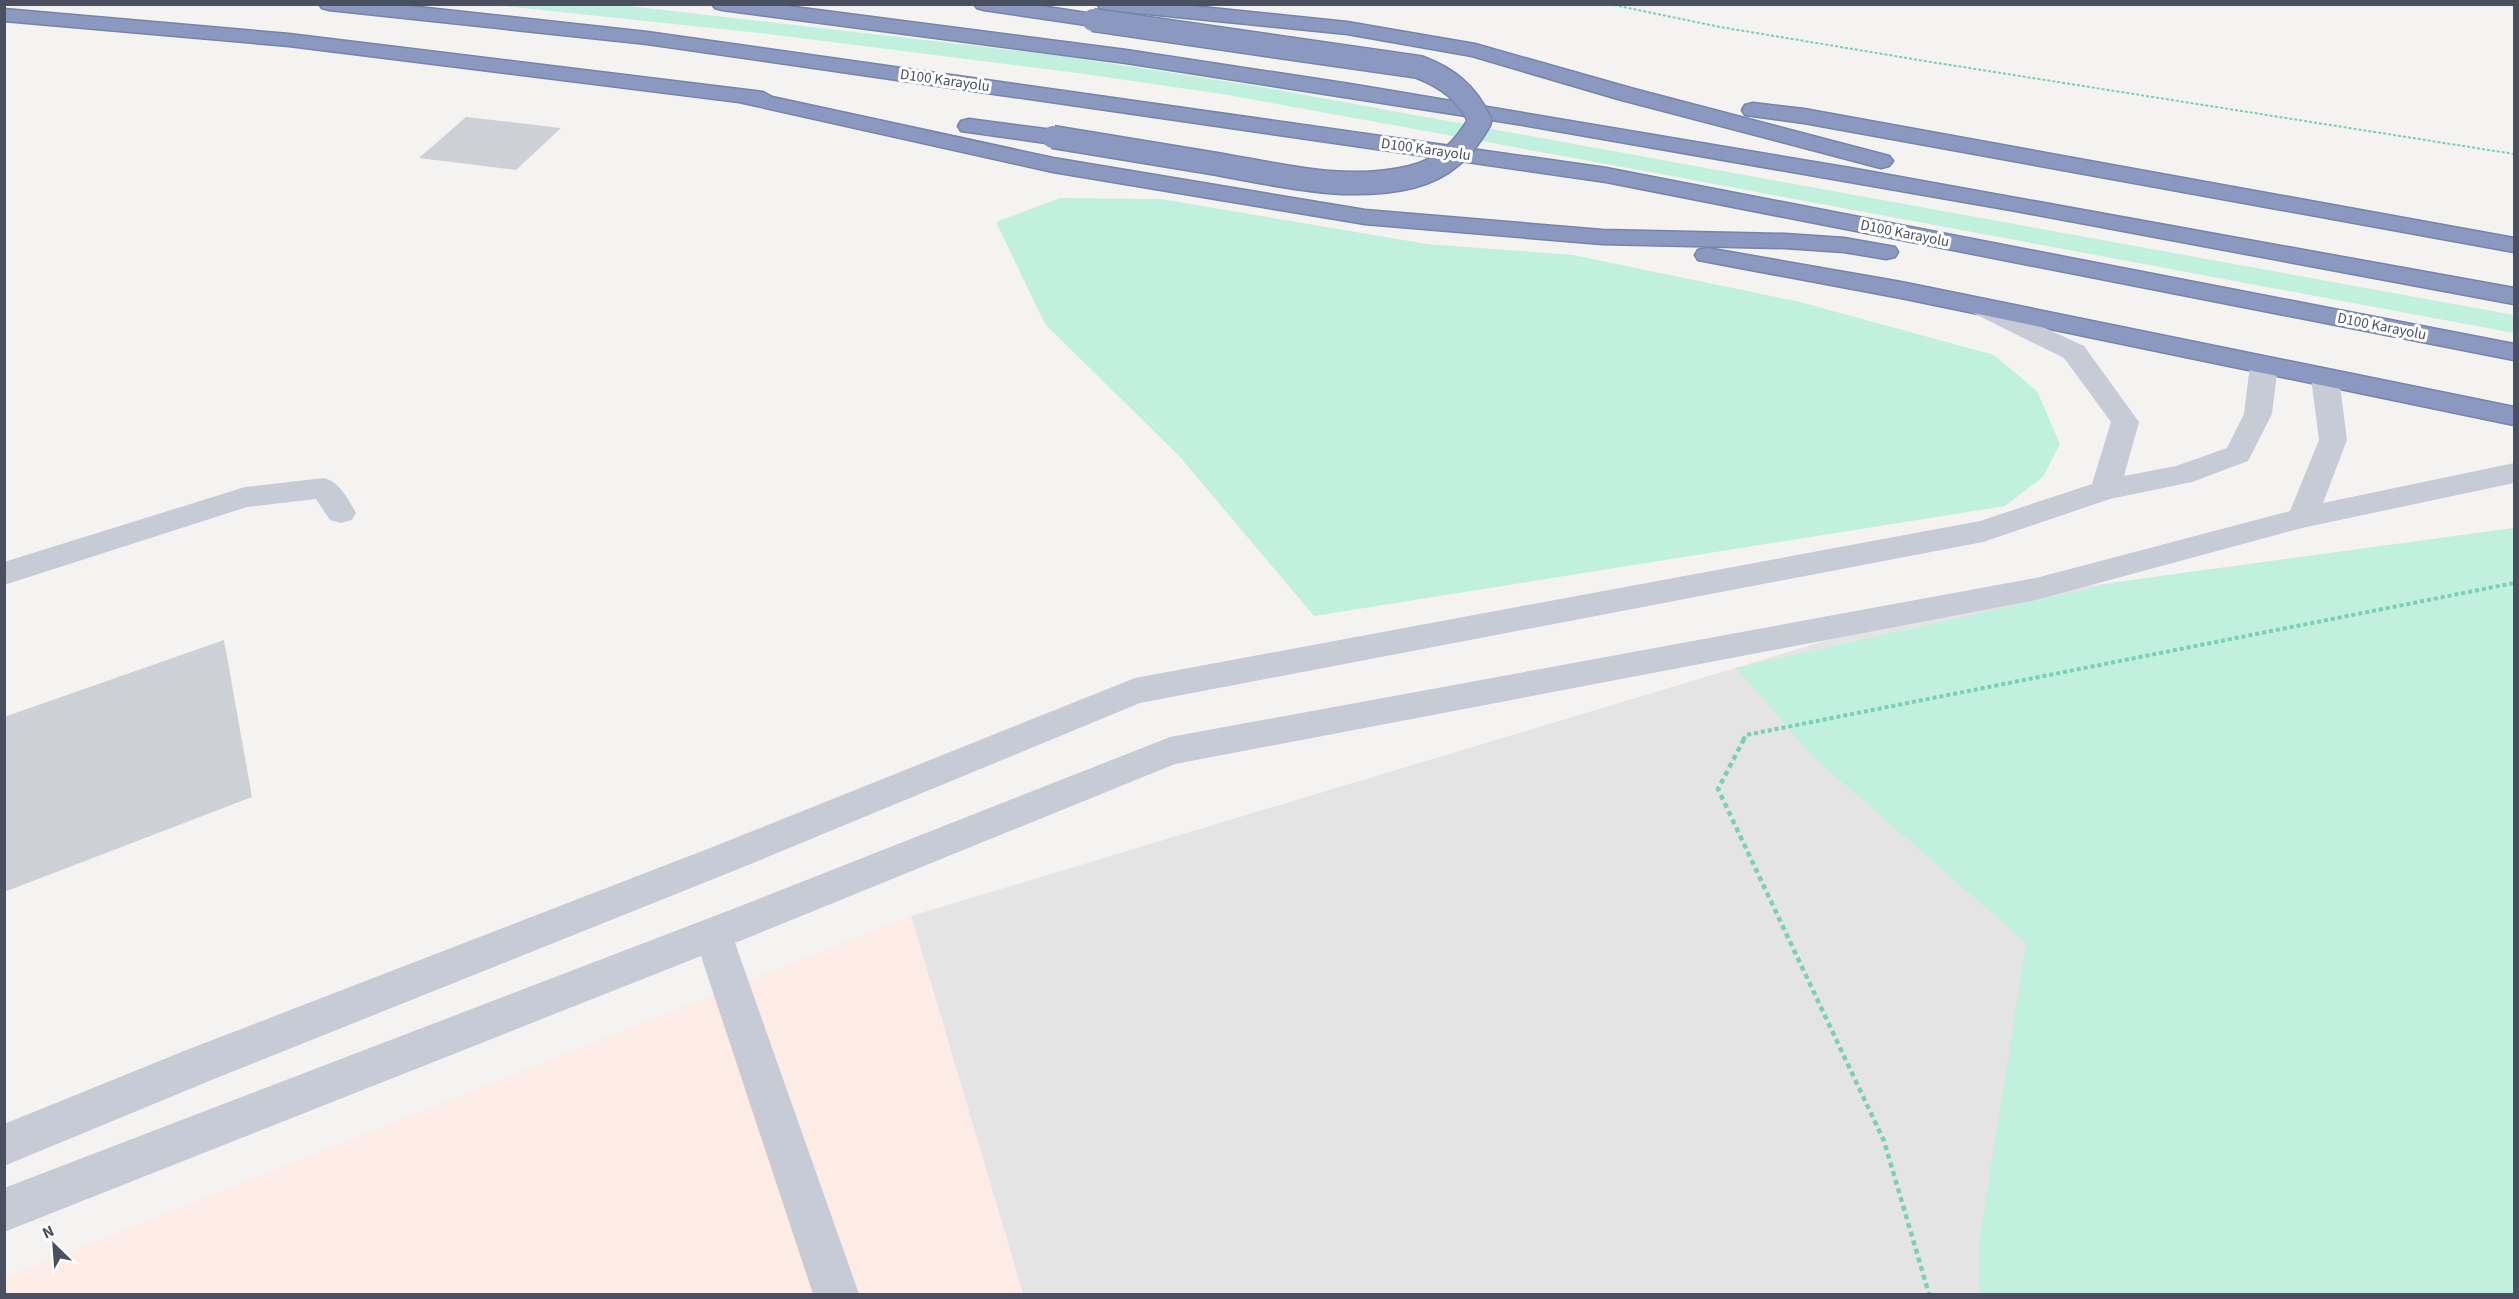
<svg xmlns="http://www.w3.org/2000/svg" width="2519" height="1299" viewBox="0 0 2519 1299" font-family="'Source Sans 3',sans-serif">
	<rect width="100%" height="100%" fill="#f4f3f2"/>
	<polygon fill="#e5e4e4" points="2514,528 2514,1294 1023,1294 911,916 1941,606"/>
	<polygon fill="#fcece5" points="911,916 1023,1294 5,1294 5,1278"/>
	<g fill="#c2f0de">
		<polygon points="493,5 621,5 1063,56 1256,86 2514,315 2514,333 1623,167 1222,94 1070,72 768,34"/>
		<polygon points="1060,198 1161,199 1427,244 1573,255 1800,302 1994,355 2037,391 2060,444 2043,477 2005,506 1314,616 1180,457 1045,324 996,222"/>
		<polygon points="2514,528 2514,1294 1979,1294 1979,1242 2026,943 1812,756 1736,668 2117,582"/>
	</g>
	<g fill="#ced0d7">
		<polygon points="466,117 561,128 516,170 419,158"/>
		<polygon points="224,640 252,797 4,892 4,717"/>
	</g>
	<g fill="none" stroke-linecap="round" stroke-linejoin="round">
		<g stroke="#7684ac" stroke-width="3">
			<g id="highway">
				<polygon points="319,4 390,4 647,32 1606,168 2514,344 2514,360 1606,182 647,44 329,10 322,8"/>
				<polygon points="712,4 771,4 1126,50 1350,84 1850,168 2514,288 2514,304 2016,211 1517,124 1126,63 722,10 715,8"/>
				<polygon points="974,4 1028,4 1093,14 1100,16 1103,20 1100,24 1093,26 984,10 977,8"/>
				<polygon points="1097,4 1172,4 1347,22 1475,44 1634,89 1889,156 1893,161 1889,166 1881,168 1873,166 1618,99 1472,56 1347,34 1107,10 1100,8"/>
				<polygon points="4,9 289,34 763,92 772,97 1053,158 1365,210 1602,230 1785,234 1844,238 1895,247 1898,252 1895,257 1886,259 1844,252 1785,248 1602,244 1365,224 1053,172 739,102 289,46 4,21"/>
				<polygon points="1753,103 1804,109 2514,238 2514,252 1804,123 1745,115 1742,110 1745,105"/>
				<polygon points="969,119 1053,130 1061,132 1064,137 1061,142 1053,144 961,131 958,126 961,121"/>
				<polygon points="1707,248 1901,282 2514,407 2514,425 1901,298 1698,260 1695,255 1698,250"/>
			</g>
		</g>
		<polyline stroke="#7acfb7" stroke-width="2" stroke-dasharray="3 2" stroke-linecap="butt" points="1609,4 1720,27 1931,62 2514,154"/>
		<polyline stroke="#7acfb7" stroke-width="4" stroke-dasharray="4 3" stroke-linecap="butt" points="1743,740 1746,735 2514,583"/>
		<polyline stroke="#7acfb7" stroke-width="4.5" stroke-dasharray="5 4" stroke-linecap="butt" points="1744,739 1718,789 1884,1141 1929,1294"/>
		<g fill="#c6cbd6" fill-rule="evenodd">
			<polygon points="1982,299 2084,346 2139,422 2124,476 2176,466 2227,448 2244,414 2250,365 2254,359 2264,357 2274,359 2278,365 2272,414 2248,461 2192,482 2110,499 1983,542 1140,703 736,870 214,1079 4,1166 4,1124 184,1051 710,848 1135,678 1980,521 2092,484 2111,422 2064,358 1973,313 1969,307 1973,301"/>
			<polygon points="2325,370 2335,372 2339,378 2347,440 2323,503 2514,463 2514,483 2302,528 2036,600 1175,764 735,943 859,1294 813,1294 701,956 4,1232 4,1188 738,907 1170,737 2036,578 2290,511 2319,440 2311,378 2315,372"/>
			<path d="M324,478C340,482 348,499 356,513L352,520L341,523L330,520L316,499L247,507L4,585V562L245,487Z"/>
		</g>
		<use href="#highway" fill="#8b99c0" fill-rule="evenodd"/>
		<g stroke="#7684ac" stroke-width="25" stroke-linecap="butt">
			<path id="highway-bridge" d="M1053,137C1106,146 1159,154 1211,163C1276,174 1346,193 1411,177C1444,169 1464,149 1480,121C1467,93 1448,78 1419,67L1093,20"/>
		</g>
		<use href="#highway-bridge" stroke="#8b99c0" stroke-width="22"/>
	</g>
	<g text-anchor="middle" stroke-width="6" stroke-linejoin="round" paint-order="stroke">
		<g font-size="15" fill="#4a5060" stroke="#fff">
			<text transform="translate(945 80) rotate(8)" y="5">D100 Karayolu</text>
			<text transform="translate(1426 149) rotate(8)" y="5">D100 Karayolu</text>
			<text transform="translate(1905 233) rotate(11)" y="5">D100 Karayolu</text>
			<text transform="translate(2382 326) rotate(11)" y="5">D100 Karayolu</text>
		</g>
	</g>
	<rect width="2519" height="1299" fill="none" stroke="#4a5060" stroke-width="12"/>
	<g transform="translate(54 1245) rotate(335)" stroke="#ffffff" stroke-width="4.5" paint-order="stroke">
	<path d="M0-4.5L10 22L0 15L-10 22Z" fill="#4a5060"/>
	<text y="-9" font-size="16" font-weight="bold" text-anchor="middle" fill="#4a5060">N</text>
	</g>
</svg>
